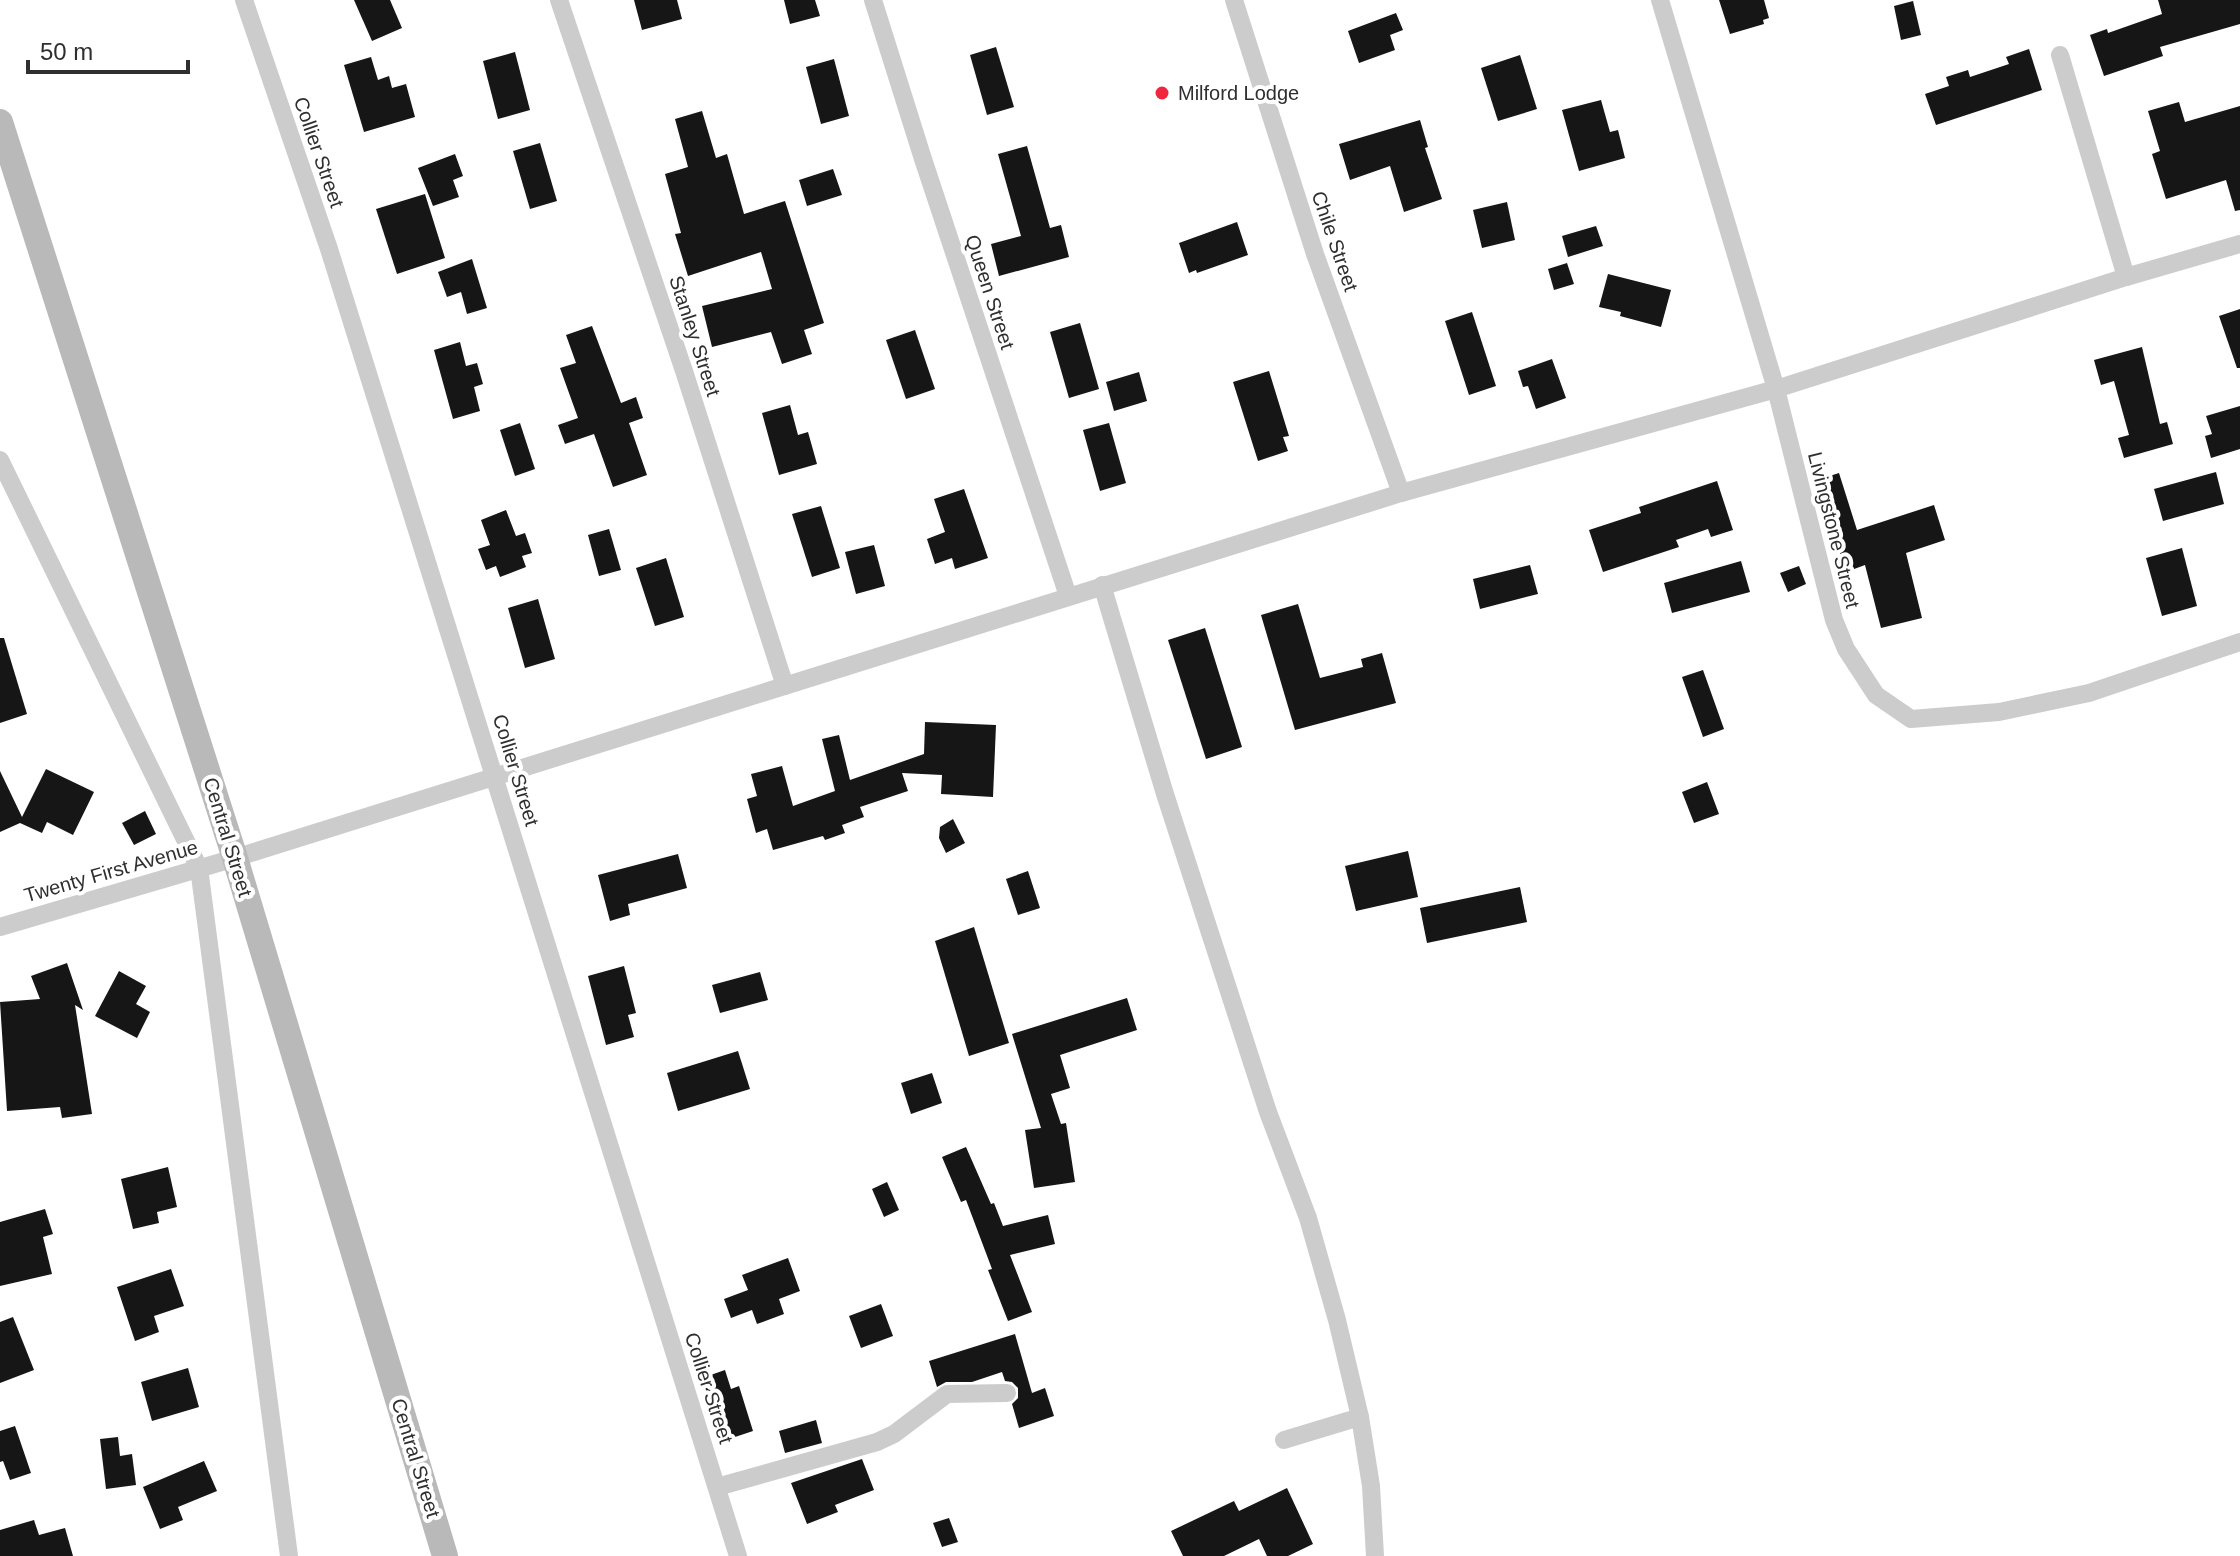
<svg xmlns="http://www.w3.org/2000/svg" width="2240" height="1556" viewBox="0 0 2240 1556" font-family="Helvetica,sans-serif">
	<rect width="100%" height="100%" fill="#fff"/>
	<g fill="#161616">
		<polygon points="354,0 390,0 402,28 372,41"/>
		<polygon points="634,0 677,0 682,19 642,30"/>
		<polygon points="784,0 815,0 820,16 790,24"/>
		<polygon points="1719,0 1764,0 1769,18 1763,20 1764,24 1730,34"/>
		<polygon points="2158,0 2240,0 2240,24 2160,47 2163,56 2104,76 2090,35 2107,29 2108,33 2162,14"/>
		<polygon points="1913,1 1921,35 1901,40 1894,6"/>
		<polygon points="1396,13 1403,30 1390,35 1395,50 1359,63 1348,31"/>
		<polygon points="996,47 1014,107 987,115 970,55"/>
		<polygon points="2029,49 2042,90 1936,125 1925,94 1949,86 1946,77 1968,70 1970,77 2009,64 2006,57"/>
		<polygon points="515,52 530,110 498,119 483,61"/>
		<polygon points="1520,55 1537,109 1498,121 1481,68"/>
		<polygon points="371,57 378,80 389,76 392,88 406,84 415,117 364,132 344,65"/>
		<polygon points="834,59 849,116 821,124 806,67"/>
		<polygon points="1601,100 1610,132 1618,130 1625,158 1579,171 1562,110"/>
		<polygon points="2179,102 2185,122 2240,106 2240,210 2235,211 2226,180 2166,199 2152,154 2160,151 2148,111"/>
		<polygon points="702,111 716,158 727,154 744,214 785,201 824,323 804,330 812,354 782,364 771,332 712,347 702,306 772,289 761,252 688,276 675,234 681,233 665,174 688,167 675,119"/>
		<polygon points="1420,120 1428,147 1425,148 1442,199 1404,212 1390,166 1350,180 1339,144"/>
		<polygon points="540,143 557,201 530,209 513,151"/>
		<polygon points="1027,146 1050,228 1061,225 1069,257 999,276 991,244 1021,236 998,154"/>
		<polygon points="455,154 463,176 453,180 459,197 433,206 418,168"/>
		<polygon points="833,169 842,195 807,206 799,180"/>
		<polygon points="425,194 445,258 397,274 376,209"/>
		<polygon points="1507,202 1515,240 1482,248 1473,210"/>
		<polygon points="1237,222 1248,255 1197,273 1196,270 1189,273 1179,243"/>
		<polygon points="1596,226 1603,246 1568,257 1562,236"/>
		<polygon points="472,259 487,308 467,314 461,292 447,297 438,272"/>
		<polygon points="1567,263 1574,284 1554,290 1548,269"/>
		<polygon points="1608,274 1671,290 1661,327 1620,316 1621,312 1599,307"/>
		<polygon points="2240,309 2240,368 2237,368 2219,316"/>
		<polygon points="1472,312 1496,386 1469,395 1445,321"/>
		<polygon points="1080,323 1099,389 1069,398 1050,332"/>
		<polygon points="592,326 621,403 636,397 643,418 629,423 647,475 613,487 594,434 565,444 558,425 578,418 560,368 576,363 566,335"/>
		<polygon points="915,330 935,389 906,399 886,340"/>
		<polygon points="460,342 466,366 477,363 483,384 474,387 480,411 453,419 434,350"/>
		<polygon points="2142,347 2160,424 2167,422 2173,444 2124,458 2118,438 2129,435 2114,381 2101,385 2094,360"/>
		<polygon points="1552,359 1566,398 1536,409 1528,386 1523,387 1518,371"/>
		<polygon points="1269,371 1289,436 1283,437 1288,451 1258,461 1233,382"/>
		<polygon points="1139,372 1147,401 1114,411 1106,382"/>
		<polygon points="790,405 798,435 808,432 817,464 779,475 762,413"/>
		<polygon points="2240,406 2240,449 2211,458 2205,436 2212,434 2206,416"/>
		<polygon points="520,423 535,469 515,476 500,430"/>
		<polygon points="1109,423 1126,483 1100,491 1083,430"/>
		<polygon points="2216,472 2224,504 2163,521 2154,489"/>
		<polygon points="1839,473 1857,530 1934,505 1945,540 1906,553 1922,618 1881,628 1865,565 1846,572 1817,480"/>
		<polygon points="1717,481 1733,530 1711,537 1708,529 1676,540 1679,547 1603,572 1589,530 1641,513 1639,507"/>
		<polygon points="964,489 988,558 955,569 952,558 935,564 927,539 945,532 934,499"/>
		<polygon points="821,506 840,568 812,577 792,514"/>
		<polygon points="506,510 516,536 525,533 532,553 522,556 526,567 500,577 496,566 486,570 478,549 490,545 481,520"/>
		<polygon points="609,529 621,570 599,576 588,535"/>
		<polygon points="874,545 885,586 856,594 845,552"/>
		<polygon points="2182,548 2197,606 2162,616 2146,558"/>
		<polygon points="666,558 684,617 655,626 636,568"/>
		<polygon points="1741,561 1750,592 1672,613 1664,583"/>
		<polygon points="1530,565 1538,594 1480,609 1473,579"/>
		<polygon points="1799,566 1806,584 1788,592 1780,573"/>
		<polygon points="538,599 555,659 525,668 508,608"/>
		<polygon points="1298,604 1320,678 1363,667 1361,659 1382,653 1396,703 1295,730 1261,615"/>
		<polygon points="1205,628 1242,747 1206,759 1168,640"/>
		<polygon points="0,638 4,638 27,714 0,723"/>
		<polygon points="1703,670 1724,729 1703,737 1682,677"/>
		<polygon points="925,722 996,725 993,797 941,794 942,775 902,773 908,791 860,807 864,817 842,825 845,833 825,840 823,836 773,850 767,829 756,833 747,799 757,796 751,774 782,766 793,806 835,791 822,739 839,735 850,780 924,754"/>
		<polygon points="46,769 94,792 73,835 47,822 42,833 20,823 0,832 0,771 22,817"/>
		<polygon points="1707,782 1719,814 1694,823 1682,792"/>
		<polygon points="145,811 156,834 134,845 122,823"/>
		<polygon points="953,819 965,843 946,853 939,838 940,827"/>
		<polygon points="1408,851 1418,897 1356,911 1345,866"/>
		<polygon points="678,854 687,888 628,904 630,915 610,921 598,875"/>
		<polygon points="1028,871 1040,908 1018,915 1006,879"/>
		<polygon points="1520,887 1527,922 1427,943 1420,908"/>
		<polygon points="974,927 1009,1043 969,1056 935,941"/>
		<polygon points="67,963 83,1010 75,1005 92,1114 62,1118 60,1107 7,1111 0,1002 40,999 31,976"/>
		<polygon points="624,966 636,1013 628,1015 634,1037 606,1045 588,976"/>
		<polygon points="119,971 146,986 136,1004 150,1012 137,1038 95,1016"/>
		<polygon points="760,972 768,1000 720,1013 712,985"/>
		<polygon points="1127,998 1137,1030 1060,1055 1070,1088 1051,1094 1061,1124 1066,1123 1075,1182 1034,1188 1025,1130 1041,1128 1012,1034"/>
		<polygon points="738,1051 750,1089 678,1111 667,1073"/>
		<polygon points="932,1073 942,1103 911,1114 901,1083"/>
		<polygon points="966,1147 991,1204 994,1203 1003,1226 1048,1215 1055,1244 1010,1255 1032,1312 1008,1321 988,1270 992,1269 966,1200 961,1202 942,1157"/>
		<polygon points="168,1167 177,1207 157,1212 159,1223 133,1229 121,1179"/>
		<polygon points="887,1182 899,1210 884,1217 872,1189"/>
		<polygon points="45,1209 53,1234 43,1237 52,1274 0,1286 0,1222"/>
		<polygon points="788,1258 800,1291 779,1299 784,1314 757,1324 752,1310 731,1318 724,1299 748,1290 742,1275"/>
		<polygon points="171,1269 184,1306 154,1316 159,1332 135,1341 117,1287"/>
		<polygon points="881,1304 893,1336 861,1348 849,1316"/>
		<polygon points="13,1317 34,1370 0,1383 0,1322"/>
		<polygon points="1015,1334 1032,1393 1045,1388 1054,1416 1019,1428 1012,1404 1018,1398 1018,1388 1012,1382 1005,1381 1002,1372 972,1382 946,1382 937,1387 929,1361"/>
		<polygon points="188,1368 199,1407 152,1421 141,1382"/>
		<polygon points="725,1370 731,1389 739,1386 753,1431 723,1441 702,1378"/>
		<polygon points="816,1420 822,1443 785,1453 779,1431"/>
		<polygon points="15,1426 31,1473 10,1480 3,1461 0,1462 0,1431"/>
		<polygon points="118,1437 120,1456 132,1454 136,1485 106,1489 100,1439"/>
		<polygon points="862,1459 874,1490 835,1505 838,1512 807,1524 791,1483"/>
		<polygon points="204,1461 217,1491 178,1507 183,1520 160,1529 143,1487"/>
		<polygon points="1287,1488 1313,1544 1288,1556 1267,1556 1259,1539 1224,1556 1183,1556 1171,1531 1234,1501 1239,1511"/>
		<polygon points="949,1518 958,1542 942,1547 933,1523"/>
		<polygon points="34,1520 39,1535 65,1528 73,1556 0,1556 0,1530"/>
	</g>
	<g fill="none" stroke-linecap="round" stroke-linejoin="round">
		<g stroke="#ccc" stroke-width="18">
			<polyline points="244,0 329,249 738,1556"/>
			<polyline points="559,0 684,371 785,686"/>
			<polyline points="873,0 923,159 1068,596"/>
			<polyline points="1234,0 1315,254 1401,493"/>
			<polyline points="1660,0 1776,389 1834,620 1846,649 1876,695 1911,719 1999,712 2089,693 2240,642"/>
			<polyline points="2060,55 2126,277"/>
			<polyline points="0,460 199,868 289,1556"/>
			<polyline points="1102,585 1165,794 1268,1112 1308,1218 1337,1320 1360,1417 1284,1440"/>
			<polyline points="0,927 235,858 1401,493 1776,389 2126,277 2240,244"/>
			<polyline points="1360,1417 1371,1486 1375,1556"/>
			<polyline points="717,1487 877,1442 894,1434 947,1394 1007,1393"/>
		</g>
		<polyline stroke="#b9b9b9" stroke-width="26" points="0,122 235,858 445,1556"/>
	</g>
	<circle fill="#f0263d" stroke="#fff" stroke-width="3" cx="1162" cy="93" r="8"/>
	<g text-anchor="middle" stroke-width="8" stroke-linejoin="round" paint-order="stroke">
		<g font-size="20" fill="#2f2f2f" stroke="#fff" text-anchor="start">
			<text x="1178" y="100">Milford Lodge</text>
		</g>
		<g font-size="20" fill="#2f2f2f" stroke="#fff">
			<text transform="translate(319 152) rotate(71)" y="7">Collier Street</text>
			<text transform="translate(1335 241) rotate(71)" y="7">Chile Street</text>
			<text transform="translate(990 292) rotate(72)" y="7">Queen Street</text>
			<text transform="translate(695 336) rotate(72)" y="7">Stanley Street</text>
			<text transform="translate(1834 530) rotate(76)" y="7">Livingstone Street</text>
			<text transform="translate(516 770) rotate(73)" y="7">Collier Street</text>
			<text transform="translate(228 837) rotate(73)" y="7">Central Street</text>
			<text transform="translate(111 871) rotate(-16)" y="7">Twenty First Avenue</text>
			<text transform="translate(709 1388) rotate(72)" y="7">Collier Street</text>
			<text transform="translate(416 1458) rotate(73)" y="7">Central Street</text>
		</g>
	</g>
	<path d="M28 60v12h160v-12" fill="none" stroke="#2f2f2f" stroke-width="4"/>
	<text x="40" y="60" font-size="24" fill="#2f2f2f" stroke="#ffffff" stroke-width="6" paint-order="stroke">50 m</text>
</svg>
